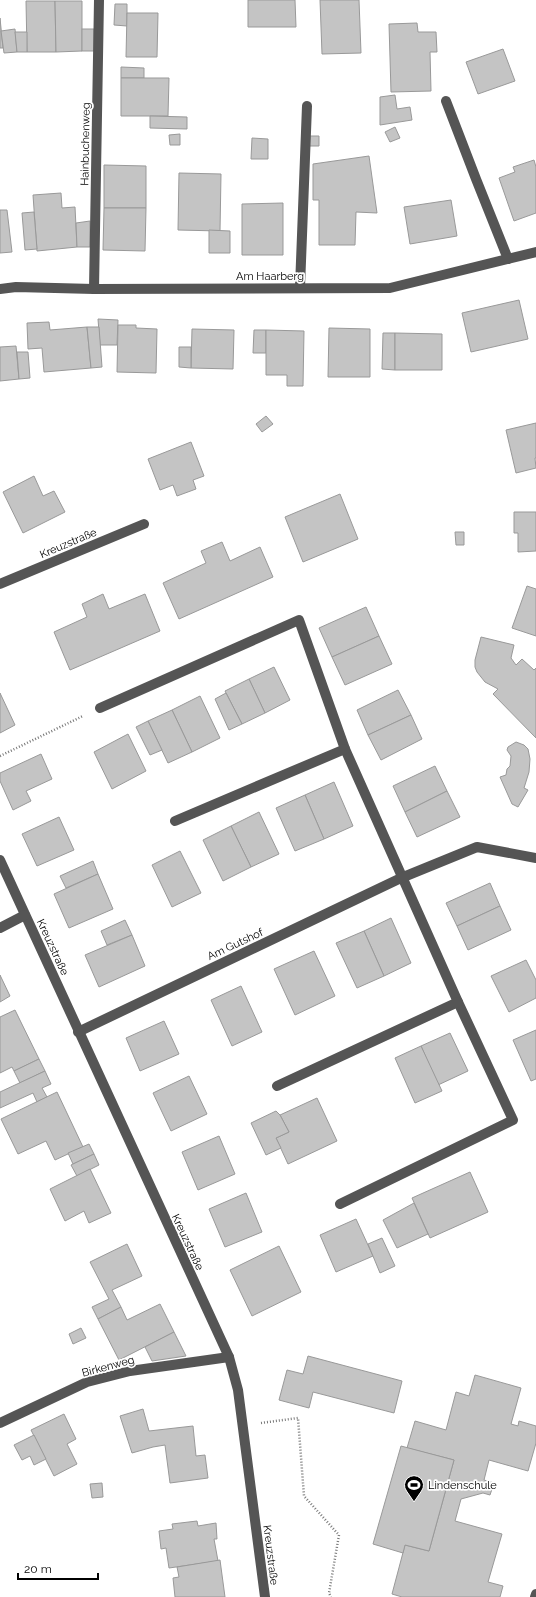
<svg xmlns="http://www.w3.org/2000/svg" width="536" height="1597" viewBox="0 0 536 1597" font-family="Raleway,sans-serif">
	<rect width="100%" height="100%" fill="#fff"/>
	<g fill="#c4c4c4" stroke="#999">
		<polygon points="248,0 295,0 296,27 248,27"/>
		<polygon points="320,0 359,0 361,53 322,54"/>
		<polygon points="26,1 55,1 56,52 27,52"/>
		<polygon points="55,1 82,1 82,51 56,52"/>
		<polygon points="115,4 127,4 127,26 114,25"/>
		<polygon points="127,13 158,13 157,57 126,57"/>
		<polygon points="0,18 3,48 0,48"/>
		<polygon points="417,23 418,32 436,32 437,52 430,52 431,91 391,92 389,24"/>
		<polygon points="15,29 17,52 4,53 1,31"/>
		<rect x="82" y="29" width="12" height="22"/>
		<polygon points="15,32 27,32 27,52 17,52"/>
		<polygon points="503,49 515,81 478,94 466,62"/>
		<polygon points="121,67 144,68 144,78 121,78"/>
		<polygon points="121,78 169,78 168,116 121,116"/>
		<polygon points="395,95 397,109 410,107 412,120 380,125 380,97"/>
		<polygon points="150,116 187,117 187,129 150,128"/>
		<polygon points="395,127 400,138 390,142 385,132"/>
		<polygon points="180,134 180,145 170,145 169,135"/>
		<polygon points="310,136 319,136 319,146 309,146"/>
		<polygon points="252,138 268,139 268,159 251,159"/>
		<polygon points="369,156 377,213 356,212 355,245 319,245 319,200 313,200 313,164"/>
		<polygon points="534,160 536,167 536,213 514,221 499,178 515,172 513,167"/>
		<polygon points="104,165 146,166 146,208 104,208"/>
		<polygon points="179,173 221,174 220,231 178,230"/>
		<polygon points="61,193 62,208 75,207 77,247 37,251 33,195"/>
		<polygon points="451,200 457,236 410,244 404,207"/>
		<polygon points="283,203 283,255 242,255 242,204"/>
		<polygon points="104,208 146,208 145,251 103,250"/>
		<polygon points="0,210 7,210 12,252 0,253"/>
		<polygon points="34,212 37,249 25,250 22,213"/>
		<polygon points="90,221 90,247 77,247 76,223"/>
		<polygon points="209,230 230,231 230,253 209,253"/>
		<polygon points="519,300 528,339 471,352 462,313"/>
		<polygon points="98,319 118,320 117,345 100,345"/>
		<polygon points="49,322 50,330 87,327 91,368 44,372 42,348 28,349 27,323"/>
		<polygon points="118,325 136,325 136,328 157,329 156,373 117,372"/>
		<polygon points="87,327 99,327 102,367 91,368"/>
		<polygon points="329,328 370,329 370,377 328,377"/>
		<polygon points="192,329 234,330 233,369 191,368"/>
		<polygon points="254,330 266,330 266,353 253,353"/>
		<polygon points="266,330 304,331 303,386 287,386 287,375 266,375"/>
		<polygon points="383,333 395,333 395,370 382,369"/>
		<polygon points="395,333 442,334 442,370 395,370"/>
		<polygon points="16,346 19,379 0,381 0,347"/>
		<polygon points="179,347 191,347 191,368 179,367"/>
		<polygon points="17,352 28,352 30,378 19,379"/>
		<polygon points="266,416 273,424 262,432 256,424"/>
		<polygon points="536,423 536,458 535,458 536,468 516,473 506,430"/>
		<polygon points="191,442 204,476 193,480 196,489 177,496 173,485 160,490 148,459"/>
		<polygon points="34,476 43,496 54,491 65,512 23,533 3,492"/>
		<polygon points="340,494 358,539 303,562 285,517"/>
		<polygon points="514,512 536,512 536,551 518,552 518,533 514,533"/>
		<polygon points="455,532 464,532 464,545 456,545"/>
		<polygon points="222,542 230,561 260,547 273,577 179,619 163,583 206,563 201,551"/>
		<polygon points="527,586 536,589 536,636 512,628"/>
		<polygon points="103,594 109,609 145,594 160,631 70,670 54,632 87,617 82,604"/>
		<polygon points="366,607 379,636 332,657 319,628"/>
		<polygon points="379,636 392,664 345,685 332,657"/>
		<polygon points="481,637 514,645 511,658 516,665 522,659 534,670 536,668 536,738 493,694 498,689 485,682 477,672 475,667 475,660"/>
		<polygon points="274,667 290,700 265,713 249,679"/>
		<polygon points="249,679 265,713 242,724 225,691"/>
		<polygon points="398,690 411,715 368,735 357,710"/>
		<polygon points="0,693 15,725 0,733"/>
		<polygon points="226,693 242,724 229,730 215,699"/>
		<polygon points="200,696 220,738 192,752 172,710"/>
		<polygon points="172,710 192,752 168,763 148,721"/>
		<polygon points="411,715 422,739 381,760 368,735"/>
		<polygon points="148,721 162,750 150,755 136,727"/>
		<polygon points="128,734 146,771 112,789 94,752"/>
		<polygon points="516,742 524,745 528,749 530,759 529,772 524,788 528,790 518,807 512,804 500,777 506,775 507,769 510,766 511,756 507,750 508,747"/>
		<polygon points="41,754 52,779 26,791 31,801 13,810 0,781 0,773"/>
		<polygon points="435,766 447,791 405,812 393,786"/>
		<polygon points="334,782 353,826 324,839 305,795"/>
		<polygon points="447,791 460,817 417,837 405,812"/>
		<polygon points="305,795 324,839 295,851 276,808"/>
		<polygon points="259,812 279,854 251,867 231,826"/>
		<polygon points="59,817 74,850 37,866 22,834"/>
		<polygon points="231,826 251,867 223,881 203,840"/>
		<polygon points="180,851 201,893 172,907 152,865"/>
		<polygon points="93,861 98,874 66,888 60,876"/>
		<polygon points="98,874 113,909 69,928 54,894"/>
		<polygon points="490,883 500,906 457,926 446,903"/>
		<polygon points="500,906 511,930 468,950 457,926"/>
		<polygon points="391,918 411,963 384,976 364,931"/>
		<polygon points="125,920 132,935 107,945 101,931"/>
		<polygon points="364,931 384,976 357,988 336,943"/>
		<polygon points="132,935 145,966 99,987 85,955"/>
		<polygon points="314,951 335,996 295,1015 274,969"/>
		<polygon points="526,960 536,980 536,998 509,1012 491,976"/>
		<polygon points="0,975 10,996 0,1002"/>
		<polygon points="241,986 262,1032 232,1046 211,1000"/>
		<polygon points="15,1010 39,1059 14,1071 12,1067 0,1073 0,1017"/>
		<polygon points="164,1021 179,1054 140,1071 126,1038"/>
		<polygon points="536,1030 536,1079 531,1081 513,1040"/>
		<polygon points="450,1033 468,1071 438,1085 421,1046"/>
		<polygon points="421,1046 442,1091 415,1103 395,1058"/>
		<polygon points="39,1059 45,1071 20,1083 14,1071"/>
		<polygon points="45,1071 51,1084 42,1088 47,1097 37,1102 33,1093 0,1108 0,1092"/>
		<polygon points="189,1076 207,1114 171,1131 153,1093"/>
		<polygon points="57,1092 83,1147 55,1160 46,1141 18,1154 1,1119"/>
		<polygon points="317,1098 337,1141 288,1164 276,1138 289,1132 280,1115"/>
		<polygon points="276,1111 280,1115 289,1132 276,1138 281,1148 266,1155 251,1123"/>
		<polygon points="219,1136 235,1174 198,1190 182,1152"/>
		<polygon points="89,1144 94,1154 73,1164 68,1153"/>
		<polygon points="94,1154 99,1165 77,1176 71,1165"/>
		<polygon points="90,1169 111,1213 89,1223 84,1211 65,1221 50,1189"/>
		<polygon points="470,1172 488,1212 430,1238 412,1198"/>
		<polygon points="246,1193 262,1232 225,1247 209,1209"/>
		<polygon points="414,1203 428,1234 397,1248 383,1220"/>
		<polygon points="356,1219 373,1256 336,1272 320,1235"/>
		<polygon points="382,1238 395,1266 380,1273 368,1244"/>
		<polygon points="127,1244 142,1276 112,1290 121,1307 98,1319 92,1307 109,1299 90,1262"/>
		<polygon points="279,1246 301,1292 252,1316 230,1270"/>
		<polygon points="160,1304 174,1332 119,1360 98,1319 121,1307 127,1320"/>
		<polygon points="81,1328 86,1338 73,1344 69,1334"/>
		<polygon points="174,1332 186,1356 152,1361 145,1347"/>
		<polygon points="308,1356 402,1381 394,1413 313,1392 309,1408 279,1400 287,1370 303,1374"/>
		<polygon points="475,1375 521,1388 511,1424 518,1426 519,1421 536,1426 536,1443 528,1471 489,1460 484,1480 494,1483 490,1495 483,1493 461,1499 455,1521 502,1534 488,1582 503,1586 500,1597 402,1597 392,1594 405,1545 429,1551 454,1460 407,1448 415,1421 446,1430 456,1392 469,1396"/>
		<polygon points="143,1409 149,1431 193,1426 196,1456 205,1455 208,1478 170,1483 165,1445 153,1447 132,1453 120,1416"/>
		<polygon points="64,1414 76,1439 67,1444 77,1464 54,1476 31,1430"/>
		<polygon points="34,1435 46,1459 34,1465 30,1456 22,1460 14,1445"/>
		<polygon points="401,1446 454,1460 429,1551 405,1545 403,1553 373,1544"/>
		<polygon points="102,1483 103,1497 92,1498 90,1484"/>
		<polygon points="197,1521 198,1526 216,1523 217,1539 214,1539 218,1561 169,1568 166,1548 161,1549 159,1531 173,1529 172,1524"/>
		<polygon points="220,1560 225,1597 175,1597 173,1578 179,1577 177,1567"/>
	</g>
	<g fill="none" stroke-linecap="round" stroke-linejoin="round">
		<g stroke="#777" stroke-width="2.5" stroke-dasharray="1 2" stroke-linecap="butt">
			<polyline points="0,756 83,716"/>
			<polyline points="261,1423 298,1418 304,1496 339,1535 329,1593 331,1597"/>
		</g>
		<g stroke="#555" stroke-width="10">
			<polyline points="446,101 476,179 508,259"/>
			<polyline points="300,287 307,106"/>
			<polyline points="0,289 16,287 94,289 390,288 536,252"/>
			<polyline points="94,289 99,0"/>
			<polyline points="0,584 144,524"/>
			<polyline points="100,708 299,620 345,749 458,1002 513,1120 340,1204"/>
			<polyline points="175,821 345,749"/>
			<polyline points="0,860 229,1357 238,1390 265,1597"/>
			<polyline points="0,928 25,915"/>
			<polyline points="78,1032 401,878 477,847 536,858"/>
			<polyline points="277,1086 458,1002"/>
			<polyline points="0,1423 87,1382 130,1371 229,1357"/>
			<polyline points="535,1597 536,1594"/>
		</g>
	</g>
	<defs>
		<g id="stadium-pin" transform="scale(1)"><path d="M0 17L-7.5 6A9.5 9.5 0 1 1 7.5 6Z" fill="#000" stroke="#fff"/><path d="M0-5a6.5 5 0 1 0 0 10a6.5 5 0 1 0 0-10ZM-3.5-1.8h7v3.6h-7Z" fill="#fff"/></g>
	</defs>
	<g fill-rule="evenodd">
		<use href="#stadium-pin" x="414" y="1485"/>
	</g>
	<g text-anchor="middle" stroke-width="3.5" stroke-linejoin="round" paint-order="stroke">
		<g font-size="11" fill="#000" stroke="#fff">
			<text transform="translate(85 144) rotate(-89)" y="4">Hainbuchenweg</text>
			<text x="270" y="280">Am Haarberg</text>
			<text transform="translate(68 543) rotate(-23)" y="4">Kreuzstraße</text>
			<text transform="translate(235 944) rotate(-25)" y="4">Am Gutshof</text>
			<text transform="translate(53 947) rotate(65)" y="4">Kreuzstraße</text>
			<text transform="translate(188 1242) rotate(65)" y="4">Kreuzstraße</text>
			<text transform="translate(108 1366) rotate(-15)" y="4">Birkenweg</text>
			<text transform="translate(271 1555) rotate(83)" y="4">Kreuzstraße</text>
		</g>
		<g font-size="11" fill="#000" stroke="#fff" text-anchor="start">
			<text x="428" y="1489">Lindenschule</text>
		</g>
	</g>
	<path d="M18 1573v6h80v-6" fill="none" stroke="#000000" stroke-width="2"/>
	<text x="24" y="1573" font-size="12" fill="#000000" stroke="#ffffff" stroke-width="3" paint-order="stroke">20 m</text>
</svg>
